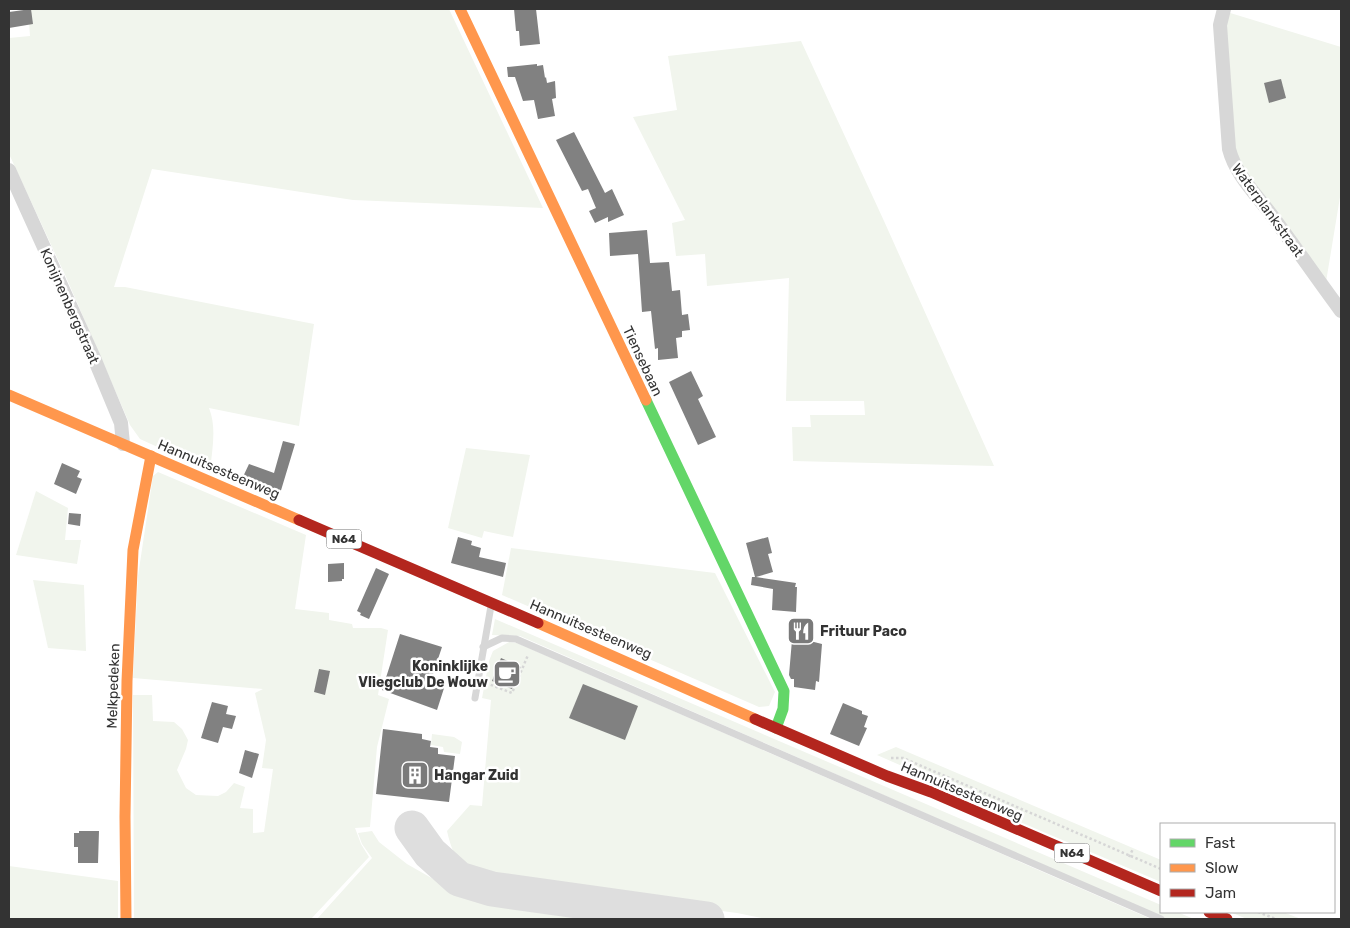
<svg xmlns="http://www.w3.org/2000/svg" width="1350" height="928" viewBox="0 0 1350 928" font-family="Rubik,sans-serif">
	<rect width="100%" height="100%" fill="#fff"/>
	<g fill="#f1f5ed">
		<path d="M28,9H449L543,208L353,200L152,169L114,287H125L314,324L299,426L209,408C217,428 212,450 210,471L140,439L130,425L66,277L9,154V38L30,36Z"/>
		<polygon points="1227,12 1341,47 1341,191 1326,282 1236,159 1225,21"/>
		<polygon points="801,41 884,221 994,466 793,461 792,427 811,427 810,415 865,415 864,401 786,401 789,278 707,286 705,254 676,256 672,223 685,220 633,117 677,110 668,56"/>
		<polygon points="466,448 530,455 513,537 484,531 482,538 448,528"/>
		<polygon points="158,472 306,535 295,609 329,613 329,620 352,624 353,628 381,628 388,630 378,695 389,699 377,747 370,827 355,828 361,844 369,857 311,919 134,919 133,695 152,695 153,721 174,722 182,729 188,740 186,749 177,770 186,788 196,795 218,796 226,792 234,783 245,787 240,808 253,809 253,833 264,832 273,769 262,768 266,740 255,693 263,689 133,678 138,576 153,476"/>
		<polygon points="36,491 68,508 65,540 81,540 77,564 16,555"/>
		<polygon points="511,548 715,573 775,692 769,706 759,707 502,595"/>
		<polygon points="33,580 84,585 86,651 48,648"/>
		<polygon points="495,619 1161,905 1161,912 1177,912 1194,919 1167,919 520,636 492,635"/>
		<path d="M509,642L517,643L1151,919H767L737,913L497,881C465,870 455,866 447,831L470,805L482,806L491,700L482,698L489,661L493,651Z"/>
		<polygon points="432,734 454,737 462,742 460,754 444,752 443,747 431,745"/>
		<polygon points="896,747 1161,860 1161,882 985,807 968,795 877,755"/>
		<polygon points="372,831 379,842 407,864 442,884 473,893 621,913 630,916 633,919 317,919 372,858 362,844 358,833"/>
		<polygon points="9,866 118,881 118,919 9,919"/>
		<polygon points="1230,912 1283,912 1301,919 1247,919"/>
	</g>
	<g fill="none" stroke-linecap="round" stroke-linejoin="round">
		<polyline stroke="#dedede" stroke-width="35" points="412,828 430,853 459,879 492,889 707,919"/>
	</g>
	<g fill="#818181">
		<polygon points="31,9 33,24 9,28 9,12"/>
		<polygon points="514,9 536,9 540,44 520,46 519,31 516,31"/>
		<polygon points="537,64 537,66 543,65 545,78 546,77 547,83 555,81 556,98 552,99 555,116 538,119 534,100 523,101 515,77 508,77 507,67"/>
		<polygon points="1281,79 1286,98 1269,103 1264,83"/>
		<polygon points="574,132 605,193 612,189 624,215 608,222 608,217 595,223 589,211 596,208 588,189 582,191 556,140"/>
		<polygon points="647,230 650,263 669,262 672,291 680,290 682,315 688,314 690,330 682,331 682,337 676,338 678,358 658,360 658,348 655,349 651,311 642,312 638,254 610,256 609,233"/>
		<polygon points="691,371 703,396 698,399 716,437 698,445 669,382"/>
		<polygon points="283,441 295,444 279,497 241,481 249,464 274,473"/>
		<polygon points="62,463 80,471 77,477 82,479 76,494 54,484"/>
		<polygon points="69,513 81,514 80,526 68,524"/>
		<polygon points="458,537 472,541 471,545 481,548 479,557 506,563 503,577 451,563"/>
		<polygon points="768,537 772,553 768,554 773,572 756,577 796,583 795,587 797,587 796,612 772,610 773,589 751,585 752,577 755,577 746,543"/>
		<polygon points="344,563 344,579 342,579 342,581 328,582 328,564"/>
		<polygon points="376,568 389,574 369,619 360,615 361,613 357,611"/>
		<polygon points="791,620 812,622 810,641 822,644 819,682 816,681 815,690 794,687 794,679 791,679 789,675 792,640 789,640"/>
		<polygon points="400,634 442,647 432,677 446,682 437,710 382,690"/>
		<polygon points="501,658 521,667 512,689 492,681"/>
		<polygon points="319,669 330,671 325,695 314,692"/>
		<polygon points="583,684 638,706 625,740 569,718"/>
		<polygon points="212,702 228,706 226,714 236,716 232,729 223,727 218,743 201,738"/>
		<polygon points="843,703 862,711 862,714 868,716 864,727 867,728 859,746 830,734"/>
		<polygon points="383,729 422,734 422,739 431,741 430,747 438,748 438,754 455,756 449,802 376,794"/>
		<polygon points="245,750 259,754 252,778 239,773"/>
		<polygon points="79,831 99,831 98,863 78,863 78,847 74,847 74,833 79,833"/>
	</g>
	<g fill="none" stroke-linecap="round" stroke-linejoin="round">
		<g stroke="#d6d6d6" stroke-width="2.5" stroke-dasharray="2.5 2.5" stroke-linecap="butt">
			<polyline points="486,683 512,693 528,655"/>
			<polyline points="891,758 903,758 1161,869"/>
			<polyline points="1129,857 1133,849"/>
			<polyline points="1258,912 1276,919"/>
		</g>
		<g stroke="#d7d7d7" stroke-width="7">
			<polyline points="483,647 502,638 516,639 1161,919"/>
			<polyline points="475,698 491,606"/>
		</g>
		<g stroke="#d7d7d7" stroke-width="14">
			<path d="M1224,9L1220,25L1229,149C1236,176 1257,195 1273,217C1296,248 1318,280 1341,311"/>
			<polyline points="9,170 94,358 121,423 123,444"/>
		</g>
		<polyline stroke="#63d668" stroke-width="11" points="646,400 784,691 783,709 776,728"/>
		<g stroke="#ff974d" stroke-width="11">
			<polyline points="460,9 646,400"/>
			<polyline points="9,395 299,520"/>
			<polyline points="538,623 755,719"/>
			<polyline points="126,919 125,817 127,681 133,550 151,456"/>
		</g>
		<g stroke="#b3261e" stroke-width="11">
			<polyline points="299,520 538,623"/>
			<polyline points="755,719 887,776 931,792 1161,891"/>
			<polyline points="1209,912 1227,919"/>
		</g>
	</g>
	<defs>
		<g id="restaurant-square" transform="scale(1.4375)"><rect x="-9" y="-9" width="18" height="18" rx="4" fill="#7a7a7a" stroke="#fff"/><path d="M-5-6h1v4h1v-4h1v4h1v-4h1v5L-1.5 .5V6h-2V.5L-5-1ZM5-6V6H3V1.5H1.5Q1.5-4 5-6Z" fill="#fff"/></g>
		<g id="cafe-square" transform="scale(1.4375)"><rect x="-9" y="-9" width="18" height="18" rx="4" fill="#7a7a7a" stroke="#fff"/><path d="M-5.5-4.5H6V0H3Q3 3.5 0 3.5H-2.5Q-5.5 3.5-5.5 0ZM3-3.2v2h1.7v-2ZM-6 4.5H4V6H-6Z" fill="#fff"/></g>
		<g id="building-square" transform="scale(1.4375)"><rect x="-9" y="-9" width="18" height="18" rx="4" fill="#7a7a7a" stroke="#fff"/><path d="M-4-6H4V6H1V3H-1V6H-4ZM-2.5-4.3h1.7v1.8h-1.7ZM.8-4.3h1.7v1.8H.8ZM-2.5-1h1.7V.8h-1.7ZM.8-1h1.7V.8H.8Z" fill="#fff"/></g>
	</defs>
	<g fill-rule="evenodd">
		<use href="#restaurant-square" x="801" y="631"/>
		<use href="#cafe-square" x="507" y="674"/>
		<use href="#building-square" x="415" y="775"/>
	</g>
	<g text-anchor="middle" stroke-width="5" stroke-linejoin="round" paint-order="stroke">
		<g fill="#fff" stroke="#707070" stroke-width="1">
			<rect x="326.5" y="529.5" width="35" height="19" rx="4"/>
			<rect x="1054.5" y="843.5" width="35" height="19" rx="4"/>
		</g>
		<g font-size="12" font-weight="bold" fill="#333">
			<text x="344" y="543">N64</text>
			<text x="1072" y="857">N64</text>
		</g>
		<g font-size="14" fill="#333" stroke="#fff">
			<text transform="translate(1268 210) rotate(54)" y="5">Waterplankstraat</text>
			<text transform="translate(70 306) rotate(66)" y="5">Konijnenbergstraat</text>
			<text transform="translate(643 361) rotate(65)" y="5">Tiensebaan</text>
			<text transform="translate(219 469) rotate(23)" y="5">Hannuitsesteenweg</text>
			<text transform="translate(591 629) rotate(23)" y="5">Hannuitsesteenweg</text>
			<text transform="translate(113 686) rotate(-88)" y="5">Melkpedeken</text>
			<text transform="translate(962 791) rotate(23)" y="5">Hannuitsesteenweg</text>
		</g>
		<g font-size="14" font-weight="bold" fill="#333" stroke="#fff" text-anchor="start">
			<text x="820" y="636">Frituur Paco</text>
			<text x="488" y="671" text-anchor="end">Koninklijke<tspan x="488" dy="16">Vliegclub De Wouw</tspan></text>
			<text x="434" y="780">Hangar Zuid</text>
		</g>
	</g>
	<rect width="1350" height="928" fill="none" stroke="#333333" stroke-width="20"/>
	<rect x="1160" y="823" width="175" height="90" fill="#ffffff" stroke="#adadad"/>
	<rect x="1170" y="839" width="25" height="8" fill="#63d668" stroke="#adadad"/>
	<text x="1205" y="848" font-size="15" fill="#333333">Fast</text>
	<rect x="1170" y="864" width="25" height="8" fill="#ff974d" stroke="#adadad"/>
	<text x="1205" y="873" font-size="15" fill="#333333">Slow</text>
	<rect x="1170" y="889" width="25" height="8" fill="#b3261e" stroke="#adadad"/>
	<text x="1205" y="898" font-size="15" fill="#333333">Jam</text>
</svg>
